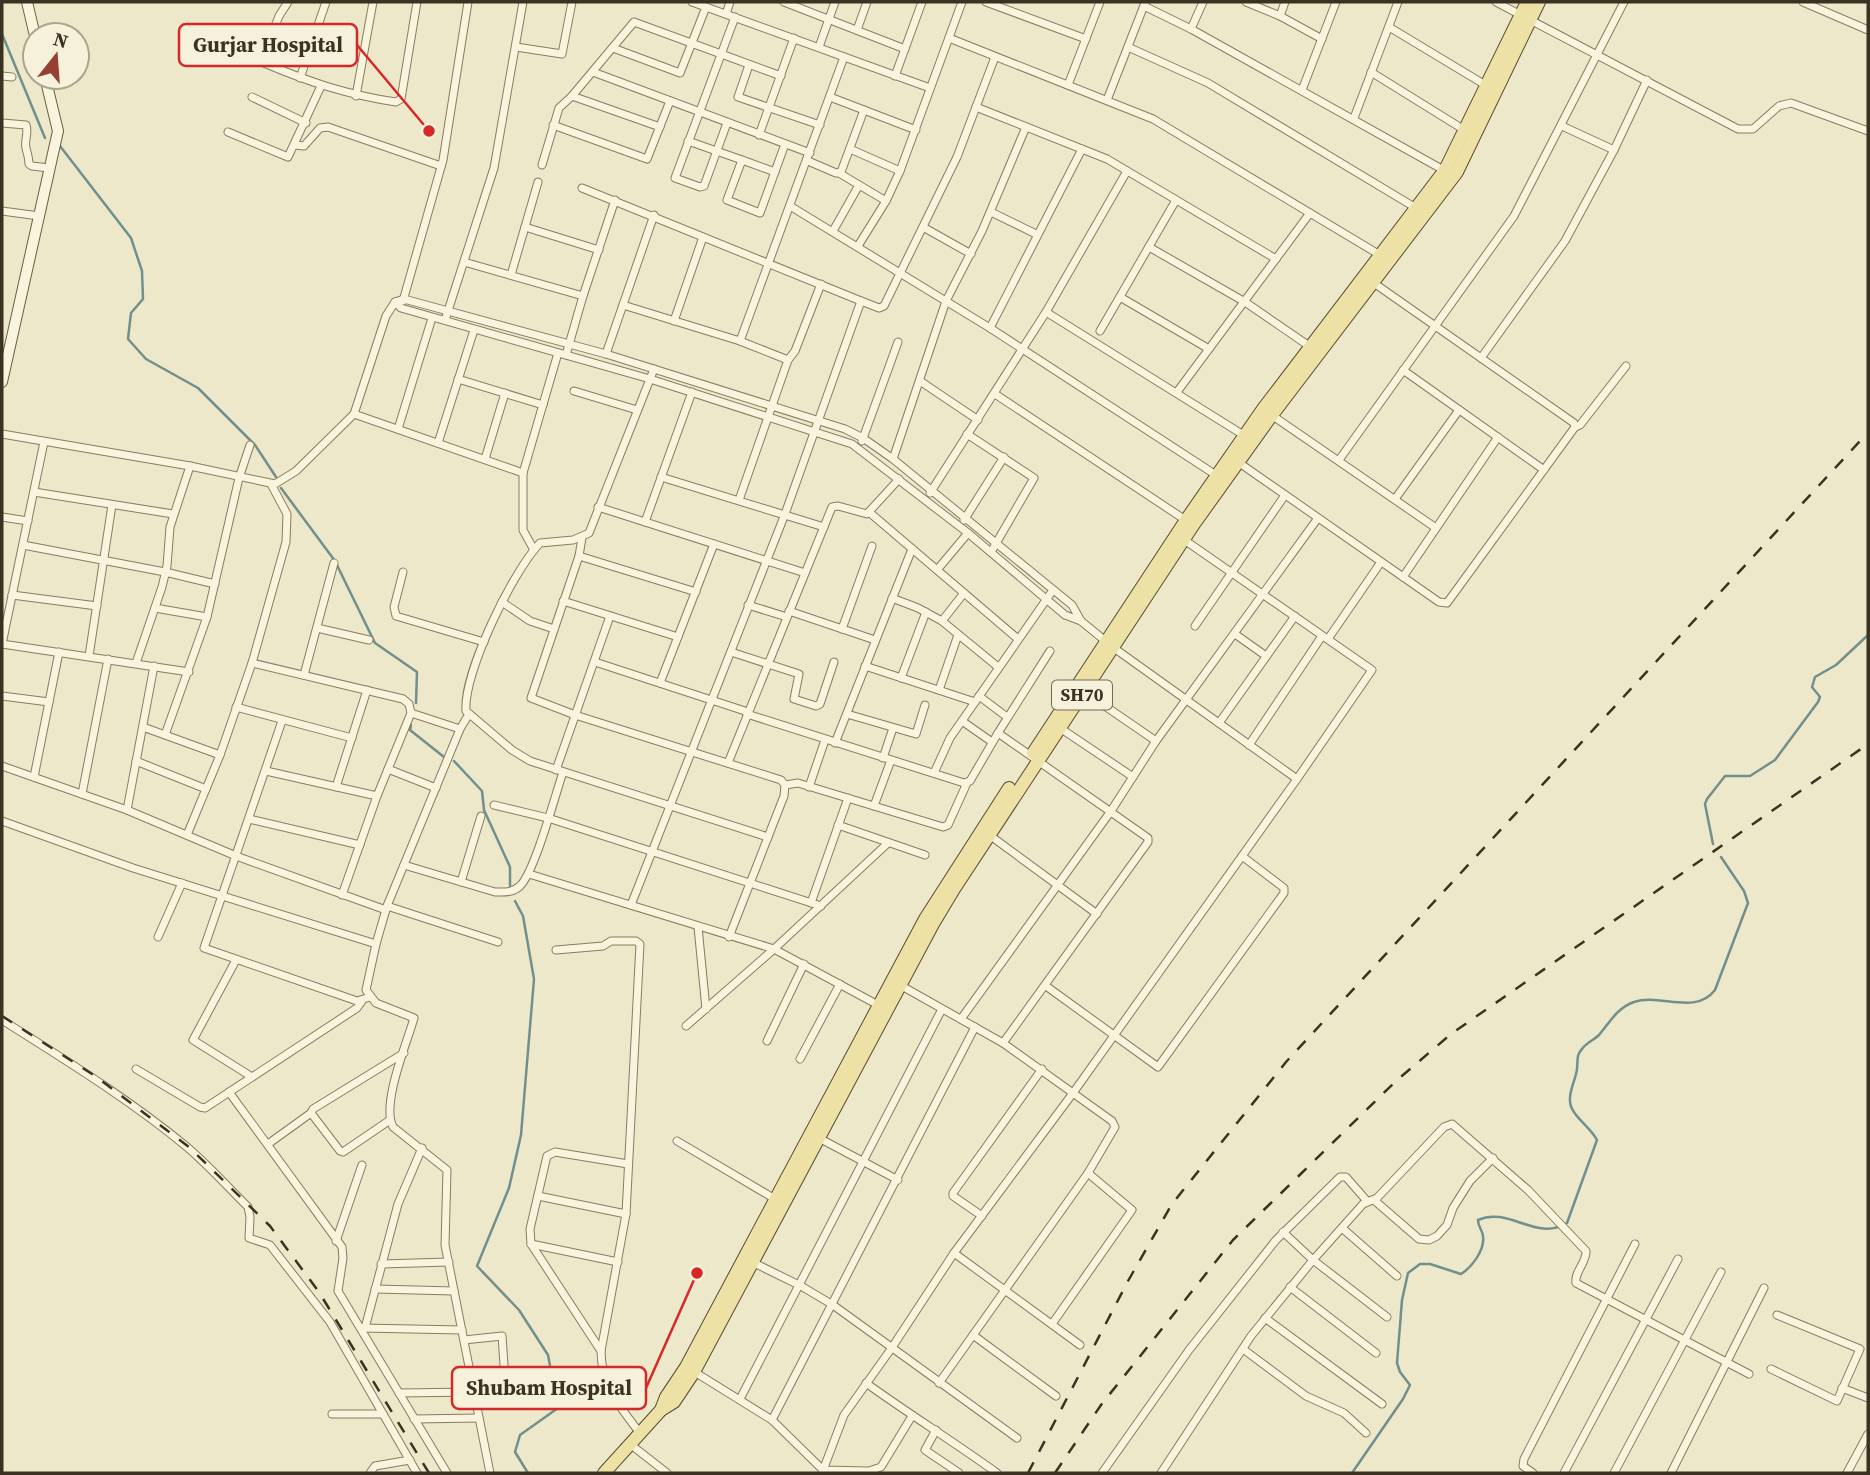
<svg xmlns="http://www.w3.org/2000/svg" width="1870" height="1475" viewBox="0 0 1870 1475" font-family="'Source Serif 4',serif">
	<rect width="100%" height="100%" fill="#ede8ca"/>
	<g fill="none" stroke-linecap="round" stroke-linejoin="round">
		<g stroke="#71908d" stroke-width="2.5">
			<polyline points="2,34 45,138"/>
			<polyline points="60,146 131,238 142,271 143,299 131,313 128,339 146,359 198,388 255,445 276,477"/>
			<polyline points="281,488 335,561 375,643 417,672 416,703"/>
			<polyline points="411,725 410,730 444,757"/>
			<polyline points="454,761 482,791 484,810 510,867 510,886"/>
			<polyline points="1713,844 1705,804 1707,799 1725,776 1750,776 1775,760 1818,702 1820,697 1812,687 1815,677 1836,665 1868,635"/>
			<polyline points="515,901 523,916 534,979 521,1135 509,1188 477,1266 519,1310 548,1355 558,1408 520,1435 515,1452 528,1473"/>
			<path d="M1352,1473L1403,1399L1410,1385L1400,1372L1397,1363L1402,1300L1408,1273L1420,1264H1430L1461,1274C1472,1267 1485,1250 1483,1236C1482,1229 1478,1227 1478,1220C1509,1206 1536,1242 1567,1223L1597,1140C1591,1127 1570,1115 1570,1101C1569,1090 1576,1079 1577,1069C1578,1061 1576,1055 1582,1049C1586,1043 1594,1040 1599,1035C1610,1022 1617,1008 1634,1002C1660,993 1695,1016 1715,990L1748,903L1744,891L1721,857"/>
		</g>
		<g stroke="#897c5f" stroke-width="9">
			<g id="street">
				<path d="M288,2L279,16L263,58L264,63C309,82 348,95 396,102L401,99L417,2"/>
				<polyline points="692,2 930,88"/>
				<polyline points="784,2 905,49"/>
				<polyline points="986,2 1086,39"/>
				<polyline points="1246,2 1280,16 1322,39"/>
				<polyline points="1496,2 1738,129 1753,129 1779,106 1791,103 1868,131"/>
				<polyline points="1803,2 1868,30"/>
				<polyline points="1144,6 1191,29 1447,172"/>
				<polyline points="726,14 730,2"/>
				<polyline points="1280,16 1285,2"/>
				<polyline points="1389,27 1487,86"/>
				<polyline points="1191,29 1203,2"/>
				<polyline points="857,30 867,2"/>
				<polyline points="949,38 1153,119 1380,255"/>
				<polyline points="516,47 562,54 572,2"/>
				<polyline points="819,47 835,2"/>
				<polyline points="1128,47 1208,83 1416,208"/>
				<polyline points="613,48 680,73 706,7"/>
				<polyline points="749,65 738,97 820,125"/>
				<polyline points="593,72 810,153"/>
				<polyline points="1371,72 1466,131"/>
				<polyline points="2,76 12,77"/>
				<polyline points="895,76 922,2"/>
				<polyline points="300,78 326,2"/>
				<polyline points="1068,85 1100,2"/>
				<polyline points="1302,90 1336,2"/>
				<polyline points="356,96 373,2"/>
				<polyline points="572,96 660,127"/>
				<polyline points="252,97 306,123"/>
				<polyline points="830,97 916,130"/>
				<polyline points="1107,100 1145,3"/>
				<polyline points="976,107 1107,159 1276,259"/>
				<polyline points="1354,118 1398,2"/>
				<path d="M2,123L26,125C29,133 24,140 26,148C27,153 29,157 29,164L32,166L49,168"/>
				<polyline points="727,123 704,186 700,187 675,178 735,17"/>
				<polyline points="553,125 647,159 670,101"/>
				<polyline points="1562,126 1614,150"/>
				<polyline points="228,132 288,157 321,86"/>
				<polyline points="759,135 794,38"/>
				<polyline points="688,141 742,160 727,200 760,213 785,144"/>
				<polyline points="295,145 304,146 320,128 328,127 441,166"/>
				<polyline points="850,149 900,171"/>
				<polyline points="742,160 775,172"/>
				<polyline points="808,161 836,173 841,172 864,110"/>
				<polyline points="542,165 559,108 572,96 634,22 781,76"/>
				<polyline points="839,173 886,201"/>
				<polyline points="582,188 861,301 879,308 884,306 957,157 995,57"/>
				<polyline points="790,206 990,328 1219,477"/>
				<polyline points="2,211 39,216"/>
				<polyline points="991,212 1036,234"/>
				<polyline points="525,227 599,250"/>
				<polyline points="923,227 971,254"/>
				<polyline points="833,231 859,185"/>
				<polyline points="858,246 886,201 900,171 962,2"/>
				<polyline points="1149,247 1245,302 1312,348"/>
				<polyline points="464,262 583,296 615,200"/>
				<polyline points="511,275 538,182"/>
				<polyline points="1120,297 1209,349"/>
				<polyline points="403,301 443,160 468,2"/>
				<polyline points="395,302 401,308 650,379 852,444 968,533 1065,615 1081,621 1114,648 1297,779"/>
				<polyline points="623,305 740,341 788,360 739,500"/>
				<polyline points="1046,312 1245,436"/>
				<polyline points="446,317 494,168 523,2"/>
				<polyline points="674,321 703,237"/>
				<polyline points="990,328 1082,149"/>
				<polyline points="1100,331 1176,200"/>
				<polyline points="740,341 844,57"/>
				<polyline points="606,354 654,215"/>
				<polyline points="566,355 583,296"/>
				<polyline points="1481,358 1565,241 1614,150 1647,80"/>
				<polyline points="788,360 795,351 821,284"/>
				<path d="M654,369L589,533L573,540L540,543C513,571 463,673 466,711L512,750L530,761L768,837"/>
				<polyline points="1403,370 1544,470"/>
				<polyline points="458,379 543,405"/>
				<polyline points="920,381 978,420"/>
				<polyline points="574,391 637,410"/>
				<polyline points="1177,392 1310,213"/>
				<polyline points="995,394 1187,521"/>
				<polyline points="354,414 523,473 523,530 534,550"/>
				<polyline points="1270,414 1436,528"/>
				<polyline points="1575,427 1580,425 1626,366"/>
				<polyline points="398,429 432,318"/>
				<polyline points="2,434 190,466 275,484 296,471 354,414 386,316 395,302 404,299 606,354 845,429 863,438 893,459 1072,605 1081,621"/>
				<polyline points="967,434 1034,478 991,552"/>
				<polyline points="862,441 898,342"/>
				<polyline points="438,443 474,330"/>
				<polyline points="485,459 505,393"/>
				<polyline points="893,459 946,301 982,231 1026,127"/>
				<polyline points="1339,460 1514,216 1624,2"/>
				<polyline points="1238,462 1439,602 1447,603 1575,427 1574,423 1371,281"/>
				<polyline points="523,473 558,353"/>
				<polyline points="661,477 824,527"/>
				<polyline points="34,492 173,514"/>
				<polyline points="930,493 1046,312 1127,171"/>
				<polyline points="1395,499 1459,410"/>
				<polyline points="598,507 805,573"/>
				<polyline points="869,512 1018,639"/>
				<polyline points="2,517 28,521"/>
				<polyline points="964,520 1004,457"/>
				<polyline points="645,522 692,392"/>
				<polyline points="582,538 579,556 531,698 575,715 781,780 785,785 784,796 729,937"/>
				<polyline points="23,545 165,572 215,584"/>
				<polyline points="579,556 696,592"/>
				<polyline points="937,570 968,533"/>
				<polyline points="403,572 394,607 396,616 484,642"/>
				<polyline points="1403,577 1498,437"/>
				<polyline points="12,595 97,606"/>
				<polyline points="892,598 918,608 942,621 998,667"/>
				<polyline points="563,601 678,637"/>
				<polyline points="502,602 530,621 554,629"/>
				<polyline points="748,605 787,617"/>
				<polyline points="155,608 207,617"/>
				<polyline points="789,611 875,640"/>
				<polyline points="942,621 964,593"/>
				<polyline points="1195,626 1285,495"/>
				<polyline points="317,628 369,640"/>
				<polyline points="842,629 872,546"/>
				<polyline points="1235,634 1266,656"/>
				<polyline points="1328,639 1381,562"/>
				<polyline points="2,644 44,442"/>
				<polyline points="2,644 189,672"/>
				<polyline points="731,652 799,674 794,699 816,706 820,704 834,662"/>
				<polyline points="89,656 112,505"/>
				<polyline points="595,662 748,712"/>
				<polyline points="136,663 162,587 167,566 170,527 190,466"/>
				<polyline points="252,663 403,699 409,704 411,713 460,729"/>
				<polyline points="865,666 975,702"/>
				<polyline points="304,675 334,563"/>
				<polyline points="901,678 926,612"/>
				<polyline points="660,683 714,544"/>
				<polyline points="939,690 958,635"/>
				<polyline points="1083,691 1156,741"/>
				<polyline points="2,696 49,702"/>
				<polyline points="979,696 1007,717"/>
				<polyline points="236,707 352,738"/>
				<path d="M469,714L460,729L387,906L376,944L366,990L376,1003L414,1018C407,1043 381,1104 393,1127L447,1170L445,1245L490,1473"/>
				<polyline points="747,714 964,783 970,781 998,733"/>
				<polyline points="847,714 916,734 925,705"/>
				<polyline points="282,721 204,948 357,1001 370,997"/>
				<polyline points="962,721 992,742"/>
				<polyline points="1219,723 1295,616"/>
				<polyline points="143,727 220,755"/>
				<polyline points="1060,728 1133,777"/>
				<polyline points="165,735 207,617 239,478 250,445"/>
				<polyline points="835,743 912,549"/>
				<polyline points="1249,745 1322,636"/>
				<polyline points="883,758 893,728"/>
				<polyline points="136,761 206,789"/>
				<polyline points="728,763 832,507 838,506 867,514 899,479"/>
				<polyline points="2,766 127,810 236,856 386,910"/>
				<polyline points="388,769 436,788"/>
				<polyline points="556,770 610,616"/>
				<polyline points="266,771 377,796"/>
				<polyline points="934,773 950,738 1053,590"/>
				<polyline points="34,777 59,652"/>
				<polyline points="785,785 798,783 943,827 948,825 967,783"/>
				<polyline points="336,787 367,690"/>
				<polyline points="809,787 825,740"/>
				<polyline points="82,794 108,659"/>
				<polyline points="494,805 548,818 821,906"/>
				<polyline points="874,806 891,760"/>
				<polyline points="127,810 154,666"/>
				<polyline points="249,819 360,845"/>
				<polyline points="2,821 133,868 376,944"/>
				<polyline points="838,825 925,855"/>
				<polyline points="988,834 1097,914"/>
				<polyline points="187,835 220,755 252,663 286,542 287,514 271,484"/>
				<path d="M404,865L495,892C505,892 512,893 520,886C535,871 555,796 563,772"/>
				<polyline points="529,874 774,949 880,1006"/>
				<polyline points="461,882 481,816"/>
				<polyline points="342,895 377,796 411,713"/>
				<polyline points="811,903 848,798"/>
				<polyline points="631,905 785,514 861,301"/>
				<polyline points="387,906 498,942"/>
				<polyline points="698,927 706,1009"/>
				<polyline points="158,937 182,883"/>
				<path d="M556,950L603,946L611,941H636L640,944L626,1214L601,1351C601,1385 620,1407 640,1433"/>
				<polyline points="236,960 193,1040 252,1077"/>
				<polyline points="900,985 1003,1043 1112,1121 1115,1127 1088,1173 939,1383"/>
				<polyline points="1046,986 1158,1067 1284,893 1284,888 1242,856"/>
				<polyline points="961,1019 1111,811 1156,741 1318,518"/>
				<path d="M2,1020C65,1060 129,1099 187,1147C208,1165 228,1187 248,1207L250,1217L249,1238L270,1245L330,1322L417,1473"/>
				<polyline points="686,1026 774,949 888,843"/>
				<polyline points="767,1041 804,964"/>
				<polyline points="1003,1043 1148,842 1148,838 998,733 1050,651"/>
				<polyline points="800,1059 840,984"/>
				<polyline points="136,1069 200,1107 205,1108 357,1008 362,1001"/>
				<polyline points="229,1092 342,1247 343,1258 338,1291 447,1473"/>
				<polyline points="390,1120 343,1152 340,1151 311,1113 313,1109 404,1053"/>
				<polyline points="817,1137 898,1180"/>
				<polyline points="677,1141 775,1199"/>
				<polyline points="268,1144 311,1113"/>
				<polyline points="538,1196 626,1214"/>
				<polyline points="1374,1200 1419,1239 1429,1240 1437,1236 1447,1225 1453,1208 1470,1181 1493,1158"/>
				<polyline points="982,1216 953,1196 953,1193 1042,1069"/>
				<polyline points="1342,1228 1397,1276"/>
				<polyline points="1283,1232 1313,1260 1387,1317"/>
				<polyline points="336,1241 362,1165"/>
				<polyline points="531,1244 618,1262"/>
				<polyline points="954,1253 1080,1345"/>
				<polyline points="750,1261 801,1286 833,1305 1017,1438"/>
				<polyline points="381,1264 449,1262"/>
				<polyline points="1290,1287 1376,1353"/>
				<polyline points="375,1289 454,1291"/>
				<polyline points="1265,1318 1382,1404"/>
				<polyline points="1052,1324 1132,1210 1088,1173"/>
				<polyline points="361,1328 462,1330"/>
				<polyline points="365,1328 398,1204 422,1148"/>
				<polyline points="973,1335 1056,1396"/>
				<polyline points="464,1340 502,1336 506,1394"/>
				<polyline points="1243,1349 1306,1396 1344,1413 1366,1433"/>
				<polyline points="601,1351 531,1244 530,1229 547,1156 555,1152 628,1164"/>
				<polyline points="1771,1369 1837,1401 1860,1349 1777,1315"/>
				<polyline points="693,1371 772,1420 975,1027"/>
				<path d="M866,1383C909,1414 954,1442 997,1473"/>
				<polyline points="1842,1388 1868,1398"/>
				<polyline points="399,1393 474,1392"/>
				<polyline points="740,1399 942,1009"/>
				<polyline points="332,1414 383,1414"/>
				<polyline points="414,1419 479,1418"/>
				<polyline points="772,1420 823,1470 869,1471 881,1467 912,1416"/>
				<polyline points="936,1430 925,1450 959,1473"/>
				<polyline points="630,1444 667,1473"/>
				<polyline points="370,1473 375,1466 410,1460"/>
				<polyline points="822,1473 844,1415 891,1349 954,1253 1073,1093 1297,779 1372,670 1183,539"/>
				<polyline points="1102,1473 1189,1350 1276,1240 1340,1177 1346,1177 1367,1201"/>
				<path d="M1161,1473L1251,1336L1313,1260L1363,1204L1377,1198L1444,1127L1452,1124L1528,1190L1586,1251C1587,1262 1574,1272 1576,1283L1749,1374"/>
				<polyline points="1533,1473 1523,1466 1524,1459 1635,1244"/>
				<polyline points="1564,1473 1678,1259"/>
				<polyline points="1614,1473 1721,1272"/>
				<polyline points="1671,1473 1764,1288"/>
				<polyline points="1847,1473 1868,1434"/>
			</g>
		</g>
		<g stroke="#6b5d42" stroke-width="12">
			<g id="secondary">
				<polyline points="27,2 35,36"/>
				<polyline points="2,382 58,131 45,77"/>
			</g>
		</g>
		<g stroke="#584a33" stroke-width="14">
			<g id="primary">
				<polyline points="1033,753 1186,520 1263,409 1445,170 1527,2"/>
				<polyline points="661,1410 666,1397 686,1367 925,919 1009,788"/>
				<polyline points="604,1473 661,1410 674,1402 694,1372 933,924 954,889 1194,524 1272,415 1457,172 1539,2"/>
			</g>
		</g>
		<use href="#street" stroke="#f8f4de" stroke-width="7"/>
		<use href="#secondary" stroke="#f8f4de" stroke-width="10"/>
		<use href="#primary" stroke="#ede1a5" stroke-width="12"/>
		<g stroke="#3b3222" stroke-width="2.5" stroke-dasharray="12 12" stroke-linecap="butt">
			<polyline points="2,1016 95,1076 189,1147 270,1226 319,1292 429,1473"/>
			<polyline points="1028,1473 1128,1281 1172,1204 1286,1062 1861,440"/>
			<polyline points="1055,1473 1101,1405 1233,1240 1396,1081 1451,1034 1868,744"/>
		</g>
	</g>
	<g text-anchor="middle" stroke-width="5" stroke-linejoin="round" paint-order="stroke">
		<rect fill="#f5f1da" stroke="#736b59" stroke-width="2" x="1052" y="680.5" width="60" height="29" rx="5"/>
		<g font-size="18" font-weight="bold" fill="#3b3222">
			<text x="1082" y="701">SH70</text>
		</g>
	</g>
	<path fill="none" stroke="#d62828" stroke-width="2.5" d="M429 131L357 45M697 1273L646 1388"/>
	<g fill="#d62828" stroke="#f5f1da" stroke-width="2.5">
		<circle cx="429" cy="131" r="7"/>
		<circle cx="697" cy="1273" r="7"/>
	</g>
	<g fill="#f5f1da" stroke="#d62828" stroke-width="2.5">
		<rect x="179" y="24" width="178" height="42" rx="7"/>
		<rect x="452" y="1367" width="194" height="42" rx="7"/>
	</g>
	<g font-size="21" text-anchor="middle" font-weight="bold" fill="#3b3222">
		<text x="268" y="52">Gurjar Hospital</text>
		<text x="549" y="1395">Shubam Hospital</text>
	</g>
	<rect width="1870" height="1475" fill="none" stroke="#3b3222" stroke-width="7"/>
	<g transform="translate(56 56) rotate(17)"><circle r="33" fill="#f5f1da" stroke="#aba590" stroke-width="2"/>
	<path d="M0-5L12 26L0 18L-12 26Z" fill="#954032"/>
	<text y="-10" font-size="19" font-weight="bold" text-anchor="middle" fill="#3b3222">N</text>
	</g>
</svg>
